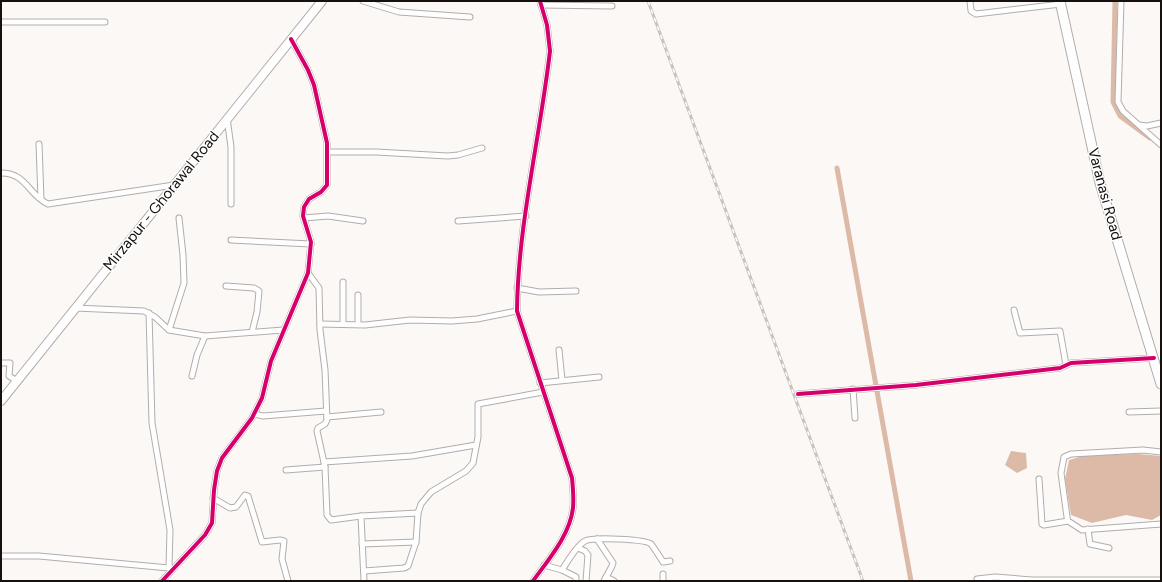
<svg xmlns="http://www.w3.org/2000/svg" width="1162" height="582" viewBox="0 0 1162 582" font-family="Figtree,sans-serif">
	<rect width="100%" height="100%" fill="#fcf8f6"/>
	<g fill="#ddbaa8">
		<polygon points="1011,451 1026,453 1027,468 1017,473 1005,465"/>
		<polygon points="1139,454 1161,456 1161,515 1152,520 1126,515 1092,523 1071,515 1065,479 1069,460 1086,455"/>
	</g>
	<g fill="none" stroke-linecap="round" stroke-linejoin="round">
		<g stroke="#ddbaa8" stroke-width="5">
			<polyline points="1115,1 1113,102 1120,116 1150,138"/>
			<polyline points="837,168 911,581"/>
		</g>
		<g stroke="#b2adab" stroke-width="7">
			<g id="street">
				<polyline points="363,1 399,12 470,17"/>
				<polyline points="970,1 971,11 976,14 1061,4"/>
				<polyline points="1121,1 1118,102 1123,111 1161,145"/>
				<polyline points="541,5 612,6"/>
				<polyline points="1,22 105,22"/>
				<polyline points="227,118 231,147 231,204"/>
				<polyline points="1139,125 1147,126 1161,123"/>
				<polyline points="39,144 41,199"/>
				<polyline points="328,152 376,152 448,156 458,155 482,148"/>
				<path d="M1,173C27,173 28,195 48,204L174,185"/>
				<polyline points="304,218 328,216 363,221"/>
				<polyline points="458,221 526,216"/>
				<polyline points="231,240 311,244"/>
				<polyline points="308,273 319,288 320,330 325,370 327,420 325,424 318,428 317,431 325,467 327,515 331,520 361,516"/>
				<polyline points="226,286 254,288 259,291 257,312 252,332"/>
				<polyline points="517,288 539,292 576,291"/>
				<polyline points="358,295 358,324"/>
				<polyline points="75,308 144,311 155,317 169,330 205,336 283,330"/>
				<polyline points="1014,310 1020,333 1060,331 1066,365"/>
				<polyline points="149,313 152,423 170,530 169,568"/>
				<polyline points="320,324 365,325 410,320 452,321 477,319 517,311"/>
				<polyline points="343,324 343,282"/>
				<polyline points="169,330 184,283 183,255 179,218"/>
				<polyline points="559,350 562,380"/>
				<polyline points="1,363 10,363 9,376 17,381"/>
				<polyline points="192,376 197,355 205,336"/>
				<polyline points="540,383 599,377"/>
				<polyline points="853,389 855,418"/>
				<polyline points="798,394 916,385 1060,368 1071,363 1154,358"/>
				<polyline points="1129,412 1161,411"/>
				<polyline points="254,414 263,416 326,411"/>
				<polyline points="327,417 381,412"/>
				<polyline points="1161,452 1143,450 1071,454 1064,457 1061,473 1067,517 1068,521 1082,530 1161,524"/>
				<polyline points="324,462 412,456 476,445"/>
				<polyline points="286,470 325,467"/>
				<polyline points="1039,479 1042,524 1044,525 1068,521"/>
				<polyline points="213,498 230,508 236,507 245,495 248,496 262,542 280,540 284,541 282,559 288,581"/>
				<polyline points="1088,529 1090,544 1109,548"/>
				<polyline points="597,539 613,563 612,566 604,581"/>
				<polyline points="362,544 416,542"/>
				<polyline points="578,548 585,551 588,555 586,581"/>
				<polyline points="1,556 39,556 169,568 171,569"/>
				<polyline points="544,565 562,570 576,577 576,581"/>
				<path d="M562,570C568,561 576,546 585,541C592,537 645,539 651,544C653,546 661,559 663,562L670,561"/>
				<polyline points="364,571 404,568 408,566 416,542 418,513 421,504 431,492 466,471 473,463 478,437 478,404 543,392"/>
				<polyline points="606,577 614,581"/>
				<polyline points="977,579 995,577 1032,580 1161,580"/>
				<polyline points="162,581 205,535 212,523 214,490 217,471 222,458 252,418 262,398 271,361 308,273 311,242 303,216 304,207 309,199 321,192 327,185 327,143 314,85 308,70 291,39"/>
				<polyline points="364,581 361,516 418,513"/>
				<path d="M533,581C548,560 570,535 573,508C574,498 573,488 572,478L517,311C518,224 540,138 550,51L547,25L540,1"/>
				<polyline points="663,581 663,574"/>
			</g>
		</g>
		<g stroke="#b2adab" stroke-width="10">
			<polyline id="primary" points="1,401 322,1"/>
		</g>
		<g stroke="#b2adab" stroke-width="11">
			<polyline id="highway" points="1060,1 1100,183 1161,384"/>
		</g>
		<use href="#street" stroke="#fffefe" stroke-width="5"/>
		<use href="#primary" stroke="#fffefe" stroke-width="8"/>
		<use href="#highway" stroke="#fffefe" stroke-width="9"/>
		<g stroke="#c6c4c3" stroke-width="3">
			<polyline id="rail" points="648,1 863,581"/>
		</g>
		<use href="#rail" stroke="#fff" stroke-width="1.5" stroke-dasharray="4.5" stroke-linecap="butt"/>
		<g stroke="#fff" stroke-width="6">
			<g id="cycleway">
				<polyline points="798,394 916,385 1060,368 1071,363 1154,358"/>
				<polyline points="162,581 205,535 212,523 214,490 217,471 222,458 252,418 262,398 271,361 308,273 311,242 303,216 304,207 309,199 321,192 327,185 327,143 314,85 308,70 291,39"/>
				<path d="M533,581C548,560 570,535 573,508C574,498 573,488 572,478L517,311C518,224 540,138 550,51L547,25L540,1"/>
			</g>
		</g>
		<use href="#cycleway" stroke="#d6006c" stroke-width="4"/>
	</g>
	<g text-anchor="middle" stroke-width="3" stroke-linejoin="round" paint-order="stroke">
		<g font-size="15" fill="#16100e" stroke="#fff">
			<text transform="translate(1105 194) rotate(75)" y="5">Varanasi Road</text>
			<text transform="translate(161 201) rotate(-51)" y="5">Mirzapur - Ghorawal Road</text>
		</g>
	</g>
	<rect width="1162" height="582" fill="none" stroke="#16100e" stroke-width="4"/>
</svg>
